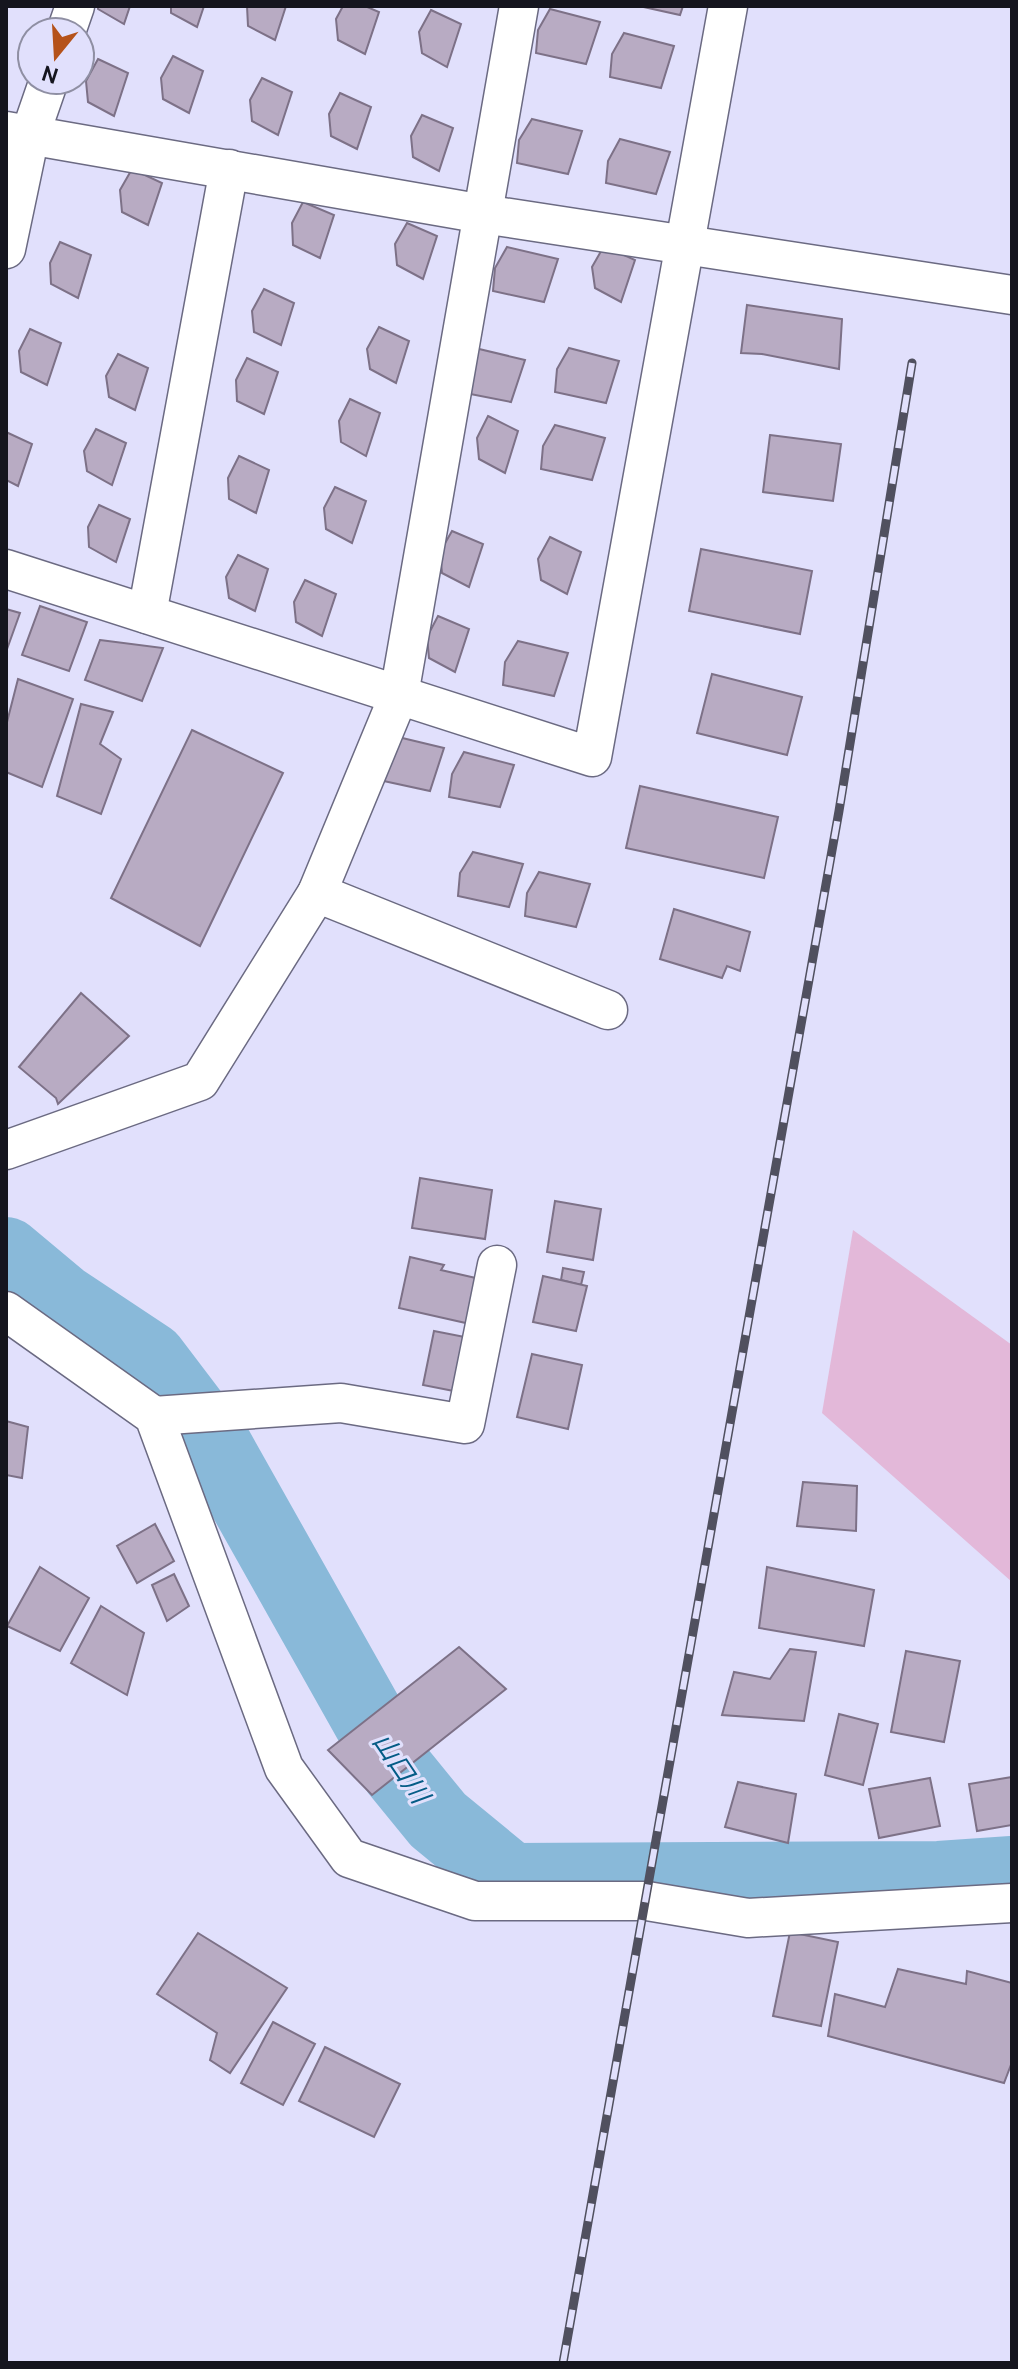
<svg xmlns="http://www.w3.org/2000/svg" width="1018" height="2369" viewBox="0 0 1018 2369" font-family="Cabin,'Noto Sans JP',sans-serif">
	<rect width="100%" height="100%" fill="#e1e0fc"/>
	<polygon fill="#e3b8d9" points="853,1230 1012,1345 1012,1582 822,1413"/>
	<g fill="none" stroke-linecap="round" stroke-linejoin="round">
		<polyline stroke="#89b9d9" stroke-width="74" points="6,1254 61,1300 150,1359 213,1442 398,1771 438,1820 511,1880 939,1878 1012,1873"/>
	</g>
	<g fill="#b8abc3" stroke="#7d7187" stroke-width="2">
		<polygon points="98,6 130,6 124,24 98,9"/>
		<polygon points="171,6 204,6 197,27 171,13"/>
		<polygon points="247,6 286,6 275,40 248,26"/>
		<polygon points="343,6 365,6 379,12 365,54 338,40 336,19"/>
		<polygon points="639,6 683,6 680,15"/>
		<polygon points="550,9 600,22 586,64 536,53 538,30"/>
		<polygon points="431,10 461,24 447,67 422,53 419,32"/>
		<polygon points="624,33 674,46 661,88 610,77 612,54"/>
		<polygon points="173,56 203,71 189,113 163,99 161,78"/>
		<polygon points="98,59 128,73 114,116 88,102 86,81"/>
		<polygon points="262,78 292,92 278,135 252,121 250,100"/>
		<polygon points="340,93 371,107 357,149 331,136 329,114"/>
		<polygon points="422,115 453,128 439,171 413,157 411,136"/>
		<polygon points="532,119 582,131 568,174 517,163 519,140"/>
		<polygon points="620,139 670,152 656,194 606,183 608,161"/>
		<polygon points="132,169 162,183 148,225 122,212 120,190"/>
		<polygon points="303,202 334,215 320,258 293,245 292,223"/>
		<polygon points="407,223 437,236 423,279 397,265 395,244"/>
		<polygon points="60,242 91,255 78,298 51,284 50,263"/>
		<polygon points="604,246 635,260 621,302 595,288 592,267"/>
		<polygon points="507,247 558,259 544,302 493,291 495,268"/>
		<polygon points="264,289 294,303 281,345 254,332 252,311"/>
		<polygon points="747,305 842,319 839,369 762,354 741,353"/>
		<polygon points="379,327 409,341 396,383 370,369 367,349"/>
		<polygon points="30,329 61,343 47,385 21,372 19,351"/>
		<polygon points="475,348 525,360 511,402 460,392"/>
		<polygon points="569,348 619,361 606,403 555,392 557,369"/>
		<polygon points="118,354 148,368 135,410 109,397 106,376"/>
		<polygon points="247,358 278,372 264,414 237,401 236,380"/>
		<polygon points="350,399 380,413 366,456 341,442 339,421"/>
		<polygon points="488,416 518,431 505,473 479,459 477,438"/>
		<polygon points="555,425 605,438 592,480 541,469 543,446"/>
		<polygon points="96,429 126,443 112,485 87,471 84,451"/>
		<polygon points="6,432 32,444 18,486 6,480"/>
		<polygon points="770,435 841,444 833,501 763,492"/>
		<polygon points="239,456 269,470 256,513 229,499 228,478"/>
		<polygon points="335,487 366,501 352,543 326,529 324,508"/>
		<polygon points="99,505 130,519 116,562 89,547 88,527"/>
		<polygon points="452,531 483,544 469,587 442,573 440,552"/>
		<polygon points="550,537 581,552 567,594 541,580 538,559"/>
		<polygon points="701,549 812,571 800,634 689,611"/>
		<polygon points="238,555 268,569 255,611 229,598 226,577"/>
		<polygon points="305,580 336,594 322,636 296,622 294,602"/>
		<polygon points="40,606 87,622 69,671 22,655"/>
		<polygon points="6,609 20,613 6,652"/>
		<polygon points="438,616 469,629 455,672 429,658 427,637"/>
		<polygon points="100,640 163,648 142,701 85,680"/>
		<polygon points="518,641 568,653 554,696 503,685 505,662"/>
		<polygon points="712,674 802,697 787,755 697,733"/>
		<polygon points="18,679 73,699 42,787 6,772 6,726"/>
		<polygon points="81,704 113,712 100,744 121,759 101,814 57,796"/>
		<polygon points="192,730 283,773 200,946 111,898"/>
		<polygon points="394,736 444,748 430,791 379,780"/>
		<polygon points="464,752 514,765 500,807 449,797 452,774"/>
		<polygon points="640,786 778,817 764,878 626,848"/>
		<polygon points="473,852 523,864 509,907 458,896 460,873"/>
		<polygon points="539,872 590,884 576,927 525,916 527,893"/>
		<polygon points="674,909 750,932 740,971 727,966 722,978 660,959"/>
		<polygon points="81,993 129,1036 58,1104 56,1098 19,1067"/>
		<polygon points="420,1178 492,1190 485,1239 412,1228"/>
		<polygon points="555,1201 601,1209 593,1260 547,1252"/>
		<polygon points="410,1257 444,1265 441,1270 489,1281 479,1326 399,1308"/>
		<polygon points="563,1268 584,1272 581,1285 561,1280"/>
		<polygon points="543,1276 587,1286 576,1331 533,1322"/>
		<polygon points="434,1331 475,1339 464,1393 423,1385"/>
		<polygon points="532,1354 582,1365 568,1429 517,1417"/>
		<polygon points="6,1421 28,1427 22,1478 6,1475"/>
		<polygon points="803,1482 857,1486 856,1531 797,1526"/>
		<polygon points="155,1524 174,1561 137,1583 117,1546"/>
		<polygon points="40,1567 89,1598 60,1651 7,1626"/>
		<polygon points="767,1567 874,1590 864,1646 759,1628"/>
		<polygon points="174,1574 189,1606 167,1621 152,1585"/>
		<polygon points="101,1606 144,1633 127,1695 71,1663"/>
		<polygon points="459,1647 506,1689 372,1795 328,1750"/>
		<polygon points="790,1649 816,1652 804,1721 722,1715 734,1672 770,1679"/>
		<polygon points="906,1651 960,1661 944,1742 891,1732"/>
		<polygon points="839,1714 878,1724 863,1785 825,1775"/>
		<polygon points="1012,1777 1012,1825 977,1831 969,1784"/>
		<polygon points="930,1778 940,1826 879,1838 869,1789"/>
		<polygon points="738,1782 796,1794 788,1843 725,1827"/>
		<polygon points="790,1932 838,1942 821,2026 773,2016"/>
		<polygon points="198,1933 287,1988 230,2073 210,2060 217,2033 157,1994"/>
		<polygon points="898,1969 966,1984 967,1971 1012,1983 1012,2062 1004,2083 828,2036 835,1994 885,2007"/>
		<polygon points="273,2022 315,2044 283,2105 241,2083"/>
		<polygon points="325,2047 400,2084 374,2137 299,2101"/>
	</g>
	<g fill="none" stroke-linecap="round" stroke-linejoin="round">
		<g stroke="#6b6a82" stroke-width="41">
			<g id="street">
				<polyline points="66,32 75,6"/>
				<polyline points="6,131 483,214 1012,295"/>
				<polyline points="6,249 30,135 49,80"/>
				<polyline points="6,569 592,757 728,6"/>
				<polyline points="147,614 229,169"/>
				<polyline points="317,893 608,1010"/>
				<polyline points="6,1150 200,1081 317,893 399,695 519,6"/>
				<polyline points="6,1311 154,1416 284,1768 349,1858 475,1901 647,1901 748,1918 1012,1903"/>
				<polyline points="154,1416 341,1403 465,1424 497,1265"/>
			</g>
		</g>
		<use href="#street" stroke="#fff" stroke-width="38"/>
		<g stroke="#50505f" stroke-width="9">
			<polyline id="rail" points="563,2363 839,811 912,363"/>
		</g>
		<use href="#rail" stroke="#e1e0fc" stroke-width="6" stroke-dasharray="18" stroke-linecap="butt"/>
	</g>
	<g text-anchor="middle" stroke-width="6" stroke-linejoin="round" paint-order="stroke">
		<g font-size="26" font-style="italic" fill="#055c86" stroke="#e1e0fc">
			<text transform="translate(401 1768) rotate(56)" y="9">山口川</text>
		</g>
	</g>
	<rect width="1018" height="2369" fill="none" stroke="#15151e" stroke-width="16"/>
	<g transform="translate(56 56) rotate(198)"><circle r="38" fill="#e1e0fc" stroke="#8f8fa3" stroke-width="2"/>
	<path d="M0-6L14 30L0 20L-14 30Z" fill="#b5521a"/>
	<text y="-12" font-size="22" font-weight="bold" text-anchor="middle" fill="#15151e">N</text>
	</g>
</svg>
